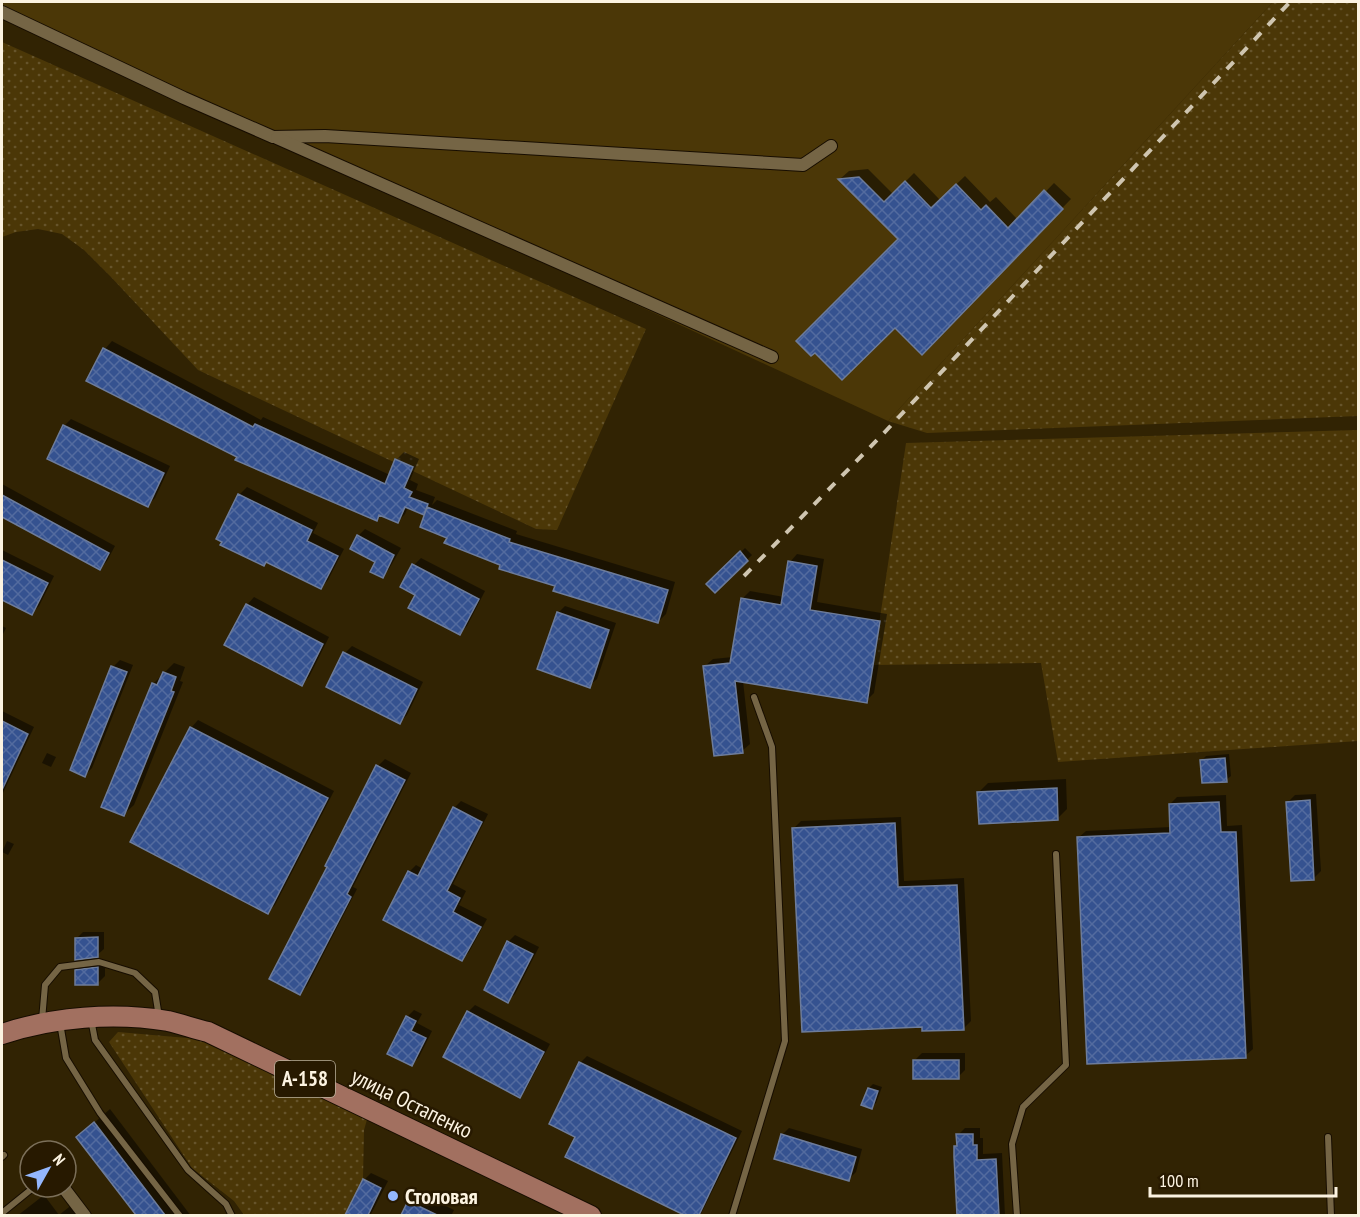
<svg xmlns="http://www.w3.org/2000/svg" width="1360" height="1217" viewBox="0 0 1360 1217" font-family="'PT Sans Narrow',sans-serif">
	<defs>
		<pattern id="green-dots" width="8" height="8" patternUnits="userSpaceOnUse" patternTransform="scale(1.5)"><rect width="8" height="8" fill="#4b3707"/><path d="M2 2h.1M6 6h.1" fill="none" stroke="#66542b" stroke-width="1.8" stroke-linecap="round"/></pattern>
		<pattern id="building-cross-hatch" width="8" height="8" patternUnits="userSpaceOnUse" patternTransform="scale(1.5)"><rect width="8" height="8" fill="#355290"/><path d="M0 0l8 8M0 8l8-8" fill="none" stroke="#536b9f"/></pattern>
	</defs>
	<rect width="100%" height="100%" fill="#312303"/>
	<g fill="url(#green-dots)">
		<polygon points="1273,2 1358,2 1358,416 927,433 888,421"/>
		<polygon points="2,42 646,329 557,530 536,529 198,370 111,277 84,250 62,234 38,229 16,232 2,237"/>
		<polygon points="1358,430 1358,741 1058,762 1041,663 873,665 906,443"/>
		<polygon points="118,1032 210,1040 368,1116 364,1130 363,1179 345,1215 244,1215 234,1201 192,1168 109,1042"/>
	</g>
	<polygon fill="#4b3707" points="2,2 1273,2 888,421 2,12"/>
	<g fill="#0007">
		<polygon points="868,169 893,194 914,173 940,200 965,176 990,202 996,197 1018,220 1054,183 1071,199 922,353 900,239 840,179 849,171"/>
		<polygon points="112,341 261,420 263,417 390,475 396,460 404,452 419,459 410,480 418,484 416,490 435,497 432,505 437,500 517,531 516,534 675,582 666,614 658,622 502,564 428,508 424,513 408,507 405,514 398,522 381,515 377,519 238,457 88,380 105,349"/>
		<polygon points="71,419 170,466 155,498 148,505 64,426"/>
		<polygon points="2,484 115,546 107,561 100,569 2,516"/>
		<polygon points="247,487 318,523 313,533 344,549 328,580 321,588 267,561 264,565 218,538 240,494"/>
		<polygon points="365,529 401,548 389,569 382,576 377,562 358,536"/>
		<polygon points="745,548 752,555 715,591 708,584"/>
		<polygon points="2,550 54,576 39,606 32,613 2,598"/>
		<polygon points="797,554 824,559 817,602 887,614 874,693 866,701 743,681 750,744 742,751 705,666 713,659 733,657 742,599 750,591 784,597 790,562"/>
		<polygon points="421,558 485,591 467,626 460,633 417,594 414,565"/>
		<polygon points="254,597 329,637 309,677 301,684 247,605"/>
		<polygon points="565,606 616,623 597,679 589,686 558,613"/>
		<polygon points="2,626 6,628 2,636"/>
		<polygon points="352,646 423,682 407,715 400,722 345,653"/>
		<polygon points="120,660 133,665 92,768 85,775 113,667"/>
		<polygon points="174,663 185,667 180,681 183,682 134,805 124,814 153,684"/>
		<polygon points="2,711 34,727 2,795"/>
		<polygon points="198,720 334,791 275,905 268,912 191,728"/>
		<polygon points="47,753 56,757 51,767 42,763"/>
		<polygon points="1229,754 1231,776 1226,780 1202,760 1206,756"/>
		<polygon points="385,759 411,773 353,887 357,889 307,986 300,993 329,867 378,766"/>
		<polygon points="1066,779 1067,809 1057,819 978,793 988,783"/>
		<polygon points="1316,794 1321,871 1314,878 1288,802 1295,795"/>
		<polygon points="1226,795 1227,826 1242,825 1253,1049 1245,1056 1078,838 1086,831 1171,827 1170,804 1177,797"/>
		<polygon points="461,801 488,814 453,884 466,891 459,905 487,919 469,952 462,959 409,872 416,865 423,869 454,808"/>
		<polygon points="901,817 904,881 964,878 971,1021 964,1028 923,1026 794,828 801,821"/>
		<polygon points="7,841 14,844 8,855 2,852"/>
		<polygon points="83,932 104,932 104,949 97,955 76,939"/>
		<polygon points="515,935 539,947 515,994 508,1001 508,942"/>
		<polygon points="105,961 105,976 98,983 76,971 83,964"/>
		<polygon points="475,1005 550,1044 526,1089 519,1096 468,1012"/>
		<polygon points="414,1010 422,1014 417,1023 432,1031 419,1057 412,1064 407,1017"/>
		<polygon points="922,1053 965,1053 965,1070 958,1077 915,1060"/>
		<polygon points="587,1056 742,1131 700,1216 688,1216 567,1157 577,1136 580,1063"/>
		<polygon points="873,1084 882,1087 876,1103 872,1107 869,1088"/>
		<polygon points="110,1109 191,1216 137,1216 78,1137"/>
		<polygon points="789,1128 862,1149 856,1172 848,1180 782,1135"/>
		<polygon points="965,1128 980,1128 980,1138 983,1138 983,1154 1002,1153 1005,1216 959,1216 955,1147 958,1144 958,1135"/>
		<polygon points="371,1173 388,1181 370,1216 347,1216 364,1180"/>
		<polygon points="419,1193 454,1210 451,1216 403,1216 409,1202"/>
		<polygon points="44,1195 59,1215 78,1200 90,1216 17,1216"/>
	</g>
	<g fill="url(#building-cross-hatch)" stroke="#6d7c9b" stroke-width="1.5">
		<polygon points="859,177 884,202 905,181 931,208 956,184 981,210 986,205 1008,228 1044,190 1063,209 922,355 895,328 842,380 815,353 811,356 796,341 898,239 838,179"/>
		<polygon points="103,348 253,427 255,424 385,484 395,459 413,467 404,488 412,492 409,497 428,504 424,515 405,507 398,523 379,515 377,521 235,460 237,457 86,381"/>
		<polygon points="63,425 164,473 148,507 47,459"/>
		<polygon points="238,494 312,530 307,541 338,556 321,589 266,562 264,566 220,545 222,542 216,539"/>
		<polygon points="2,495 109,553 100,570 2,517"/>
		<polygon points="427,507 510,539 509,542 668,590 658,623 553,591 555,586 499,569 500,565 444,543 447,538 420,527"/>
		<polygon points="357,535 394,555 383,578 370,572 375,562 350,549"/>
		<polygon points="740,551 748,561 715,593 706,584"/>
		<polygon points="2,560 48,583 32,615 2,600"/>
		<polygon points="788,561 817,566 810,610 880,621 867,703 735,681 743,753 714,756 703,666 730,663 741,598 781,605"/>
		<polygon points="412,564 479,599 460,635 408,608 415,595 400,587"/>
		<polygon points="246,604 323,644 302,686 224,645"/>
		<polygon points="557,612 609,630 590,688 537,669"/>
		<polygon points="343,652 417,689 400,724 326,687"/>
		<polygon points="111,666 127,672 85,777 70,770"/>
		<polygon points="163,672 176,677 171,691 174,692 124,816 101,807 152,683 157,685"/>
		<polygon points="2,721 28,734 2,790"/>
		<polygon points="190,727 328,798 268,914 130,842"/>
		<polygon points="1225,758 1227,782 1202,783 1200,760"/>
		<polygon points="376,765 405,780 347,894 351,897 300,995 269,979 327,867 325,866"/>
		<polygon points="1057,788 1058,820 979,824 977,792"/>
		<polygon points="1310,800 1314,880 1291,881 1286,802"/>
		<polygon points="1219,802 1221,832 1236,832 1246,1058 1087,1064 1077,837 1170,833 1169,804"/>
		<polygon points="453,807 482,822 447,891 460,898 453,912 481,927 462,961 383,920 408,871 418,876"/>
		<polygon points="895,823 898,887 957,885 964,1030 922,1031 922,1027 802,1032 792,828"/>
		<polygon points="98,937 98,957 75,960 75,938"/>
		<polygon points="507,941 533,954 508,1003 484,990"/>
		<polygon points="98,967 98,985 75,985 75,970"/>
		<polygon points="467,1011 544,1052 520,1098 443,1057"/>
		<polygon points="406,1016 416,1021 411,1031 426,1038 412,1066 387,1054"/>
		<rect x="913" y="1060" width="46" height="19"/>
		<polygon points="579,1062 736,1138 699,1215 684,1215 565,1157 575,1137 549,1124"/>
		<polygon points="868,1088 878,1091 872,1109 861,1105"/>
		<polygon points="94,1122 165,1215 136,1215 76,1137"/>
		<polygon points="781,1134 856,1157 849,1181 774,1159"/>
		<polygon points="956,1134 973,1134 973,1145 977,1145 977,1160 996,1159 999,1215 957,1215 954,1157 954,1146 957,1146"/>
		<polygon points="363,1179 381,1188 368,1215 345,1215"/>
		<polygon points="408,1201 437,1215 401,1215"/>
	</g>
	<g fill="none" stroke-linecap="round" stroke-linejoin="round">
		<g stroke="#170d00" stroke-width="8">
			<g id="lane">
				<polyline points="91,1019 95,1040 188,1170 226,1204 232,1216"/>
				<polyline points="42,1020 45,985 60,967 99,962 135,973 155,992 159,1017"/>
				<polyline points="60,1023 66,1058 100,1113 180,1216"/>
				<polyline points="1328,1137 1331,1216"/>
				<polyline points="2,1157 4,1155"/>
				<polyline points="2,1213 34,1187"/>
				<polyline points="732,1216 785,1041 772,747 754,697"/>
				<polyline points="1017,1216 1012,1144 1023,1107 1066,1065 1056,854"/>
			</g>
		</g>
		<g stroke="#170d00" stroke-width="14">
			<g id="street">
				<polyline points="2,12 184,98 273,137 325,136 803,165 831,146"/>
				<polyline points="277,138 772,357"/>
				<polyline points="63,1187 85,1216"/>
			</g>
		</g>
		<g stroke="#170d00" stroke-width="22">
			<path id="primary" d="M2,1034C53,1017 114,1012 168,1021C181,1024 195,1029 208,1032L591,1216"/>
		</g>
		<use href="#lane" stroke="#756545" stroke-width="6"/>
		<use href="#street" stroke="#756545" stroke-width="12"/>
		<use href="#primary" stroke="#a27060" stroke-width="20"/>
		<polyline stroke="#cfc5b0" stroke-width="4" stroke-dasharray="10 10" stroke-linecap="butt" points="744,576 882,435 1290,2"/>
	</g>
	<circle fill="#94b7fd" stroke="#271900" stroke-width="2" cx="393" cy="1196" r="6"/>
	<g text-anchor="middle" stroke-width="5" stroke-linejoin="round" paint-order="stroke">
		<rect fill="#271900" stroke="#bcb29e" stroke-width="1.5" x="275" y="1061" width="60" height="36" rx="4.5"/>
		<g font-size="21" font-weight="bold" fill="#fcf3e1">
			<text x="305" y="1086">А-158</text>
		</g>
		<g font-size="22" fill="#fcf3e1" stroke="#271900">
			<text transform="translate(412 1103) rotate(26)" y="8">улица Остапенко</text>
		</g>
		<g font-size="22" font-weight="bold" fill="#fcf3e1" stroke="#271900" text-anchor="start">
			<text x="405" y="1204">Столовая</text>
		</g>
	</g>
	<rect width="1360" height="1217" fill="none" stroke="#fcf3e1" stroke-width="6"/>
	<g transform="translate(48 1169) rotate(50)"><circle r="28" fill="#271900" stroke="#7c705a" stroke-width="1.5"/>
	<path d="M0-4.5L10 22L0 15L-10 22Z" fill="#94b7fd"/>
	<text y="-9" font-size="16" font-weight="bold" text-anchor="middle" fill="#fcf3e1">N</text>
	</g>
	<path d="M1150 1187v9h186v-9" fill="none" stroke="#fcf3e1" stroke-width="3"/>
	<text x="1159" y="1187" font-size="18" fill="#fcf3e1" stroke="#271900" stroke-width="4.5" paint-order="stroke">100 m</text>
</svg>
